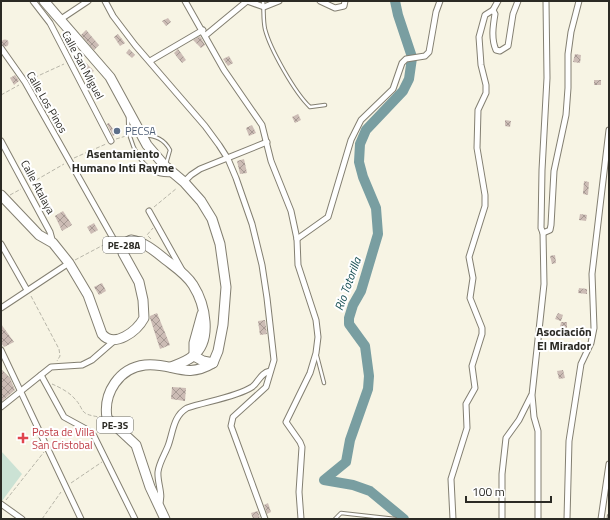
<svg xmlns="http://www.w3.org/2000/svg" width="610" height="520" viewBox="0 0 610 520" font-family="'Titillium Web',sans-serif">
	<defs>
		<pattern id="building-cross-hatch" width="8" height="8" patternUnits="userSpaceOnUse"><rect width="8" height="8" fill="#ccbcb5"/><path d="M0 0l8 8M0 8l8-8" fill="none" stroke="#a69993"/></pattern>
	</defs>
	<rect width="100%" height="100%" fill="#f7f4e4"/>
	<polygon fill="#cbe2d4" points="1,451 22,474 2,501 1,500"/>
	<g fill="none" stroke-linecap="round" stroke-linejoin="round">
		<g stroke="#799ea1" stroke-width="10">
			<polyline points="395,1 398,15 412,57"/>
			<polyline points="404,519 370,491 353,485 324,480 346,462 350,440 368,389 369,376 365,346 349,324 349,318 353,305 361,291 378,234 376,208 363,177 359,162 360,144 366,130 403,91 409,79 412,58"/>
		</g>
	</g>
	<g fill="url(#building-cross-hatch)">
		<polygon points="168,18 171,22 166,26 162,21"/>
		<polygon points="86,30 99,45 94,50 81,35"/>
		<polygon points="118,34 125,43 120,46 114,37"/>
		<polygon points="200,36 205,45 201,48 193,40"/>
		<circle cx="5" cy="43" r="3.5"/>
		<polygon points="129,49 135,55 132,58 126,53"/>
		<polygon points="178,49 186,60 182,63 174,53"/>
		<polygon points="575,54 581,55 580,63 573,62"/>
		<polygon points="229,56 233,63 228,66 223,59"/>
		<polygon points="85,62 94,71 88,75 80,66"/>
		<polygon points="15,75 19,81 14,85 10,78"/>
		<rect x="594" y="80" width="7" height="5"/>
		<polygon points="298,114 301,120 295,123 292,117"/>
		<polygon points="505,120 511,121 510,127 505,126"/>
		<polygon points="109,123 116,134 113,136 107,124"/>
		<polygon points="252,125 256,133 249,136 246,128"/>
		<polygon points="244,159 247,173 240,174 237,161"/>
		<polygon points="584,181 589,182 588,195 583,194"/>
		<polygon points="63,211 72,225 62,231 55,216"/>
		<polygon points="580,214 587,215 586,221 579,220"/>
		<polygon points="94,223 98,230 91,234 87,227"/>
		<polygon points="555,255 556,263 552,264 550,256"/>
		<polygon points="102,283 106,291 99,295 94,287"/>
		<polygon points="579,288 587,289 587,294 578,293"/>
		<polygon points="157,313 170,345 160,349 150,318 150,316"/>
		<polygon points="558,313 563,315 561,321 555,319"/>
		<polygon points="265,320 267,334 260,335 258,321"/>
		<polygon points="561,322 567,322 567,328 560,327"/>
		<polygon points="1,324 14,342 4,347 1,343"/>
		<polygon points="1,369 10,378 15,390 1,402"/>
		<polygon points="563,370 565,378 559,379 557,371"/>
		<polygon points="172,387 186,388 185,401 171,399"/>
		<polygon points="268,503 271,512 267,514 264,505"/>
		<polygon points="258,511 260,519 253,519 251,513"/>
	</g>
	<g fill="none" stroke-linecap="round" stroke-linejoin="round">
		<g stroke="#837f71" stroke-width="4.5">
			<g id="lane">
				<path d="M263,1C264,10 263,20 265,29C270,49 295,93 310,107L325,105"/>
				<path d="M128,117C127,141 142,177 171,175"/>
				<path d="M144,135C156,136 164,139 170,150L166,164"/>
				<polyline points="317,356 324,383"/>
				<polyline points="335,519 341,513 395,519"/>
				<polyline points="609,519 609,516"/>
			</g>
		</g>
		<g stroke="#837f71" stroke-width="7">
			<g id="street">
				<polyline points="33,1 50,23 111,141"/>
				<polyline points="105,1 113,16 135,45 205,126 219,145 228,159 236,178 252,224 262,265 267,298 274,360 266,387 233,417 231,426 265,519"/>
				<polyline points="185,1 224,70 262,125 271,161 291,211 297,239 298,265 316,320 318,337 316,353 310,373 286,422 300,442 302,447 299,492 301,519"/>
				<polyline points="247,1 264,7 279,1"/>
				<polyline points="320,1 335,8 344,6 345,1"/>
				<path d="M498,1L493,10L495,14C493,26 491,39 496,50L500,51L508,46L513,14L518,1"/>
				<polyline points="546,1 547,78 542,170 541,228 543,233 550,230 551,225 554,171 566,115 568,88 568,54 571,32 579,1"/>
				<polyline points="61,19 88,1"/>
				<polyline points="206,35 247,1"/>
				<polyline points="1,48 25,82 114,240 123,247"/>
				<polyline points="150,61 203,30"/>
				<polyline points="1,141 50,232 53,243"/>
				<polyline points="184,182 191,175 200,169 267,142"/>
				<polyline points="149,211 182,270"/>
				<polyline points="297,239 328,217 351,140 361,120 393,89 402,63 406,59 425,56 429,52 436,12 440,1"/>
				<polyline points="1,244 27,290"/>
				<polyline points="1,308 69,263"/>
				<polyline points="1,350 81,519"/>
				<polyline points="41,375 64,417 86,429 94,436 135,519"/>
				<polyline points="1,407 51,367 82,365 92,360 115,340"/>
				<polyline points="1,504 22,519"/>
				<path d="M159,505C164,495 157,483 158,472C159,463 165,454 168,446C173,433 173,416 187,408C204,402 237,397 252,387C259,382 260,373 270,371"/>
				<polyline points="453,519 451,479 467,428 466,404 475,388 472,366 482,334 482,328 470,298 473,278 469,257 485,206 485,195 477,148 478,110 486,93 486,85 481,65 479,37 485,15 493,10"/>
				<polyline points="502,519 502,474 506,438 519,420 531,396"/>
				<polyline points="538,519 538,431 534,417 532,395 544,284 543,233"/>
				<polyline points="567,519 569,441 581,364 591,343 594,328 592,274 609,130"/>
				<polyline points="601,519 609,464"/>
			</g>
		</g>
		<g stroke="#837f71" stroke-width="11">
			<g id="highway">
				<path d="M44,1L110,77L147,145L165,166L184,182L201,201L212,219L220,244L226,287L223,325L218,351L213,363C185,380 172,362 145,365C119,368 103,393 107,418L136,445L150,487L165,519"/>
				<path d="M1,195L39,235L53,243L69,263L88,295L102,334C114,349 137,331 144,318L143,300L139,282L123,253L125,243L131,240C145,242 156,252 166,260C175,267 186,274 193,285C205,304 213,340 193,356C186,362 178,364 171,367"/>
				<polyline points="194,356 194,343 202,314"/>
				<polyline points="194,356 203,361 213,363"/>
			</g>
		</g>
		<g stroke="#b8b6a9" stroke-width="1" stroke-dasharray="4 2" stroke-linecap="butt">
			<polyline points="29,80 64,64"/>
			<polyline points="1,95 19,85"/>
			<polyline points="116,139 126,136"/>
			<polyline points="74,158 106,144"/>
			<polyline points="31,183 64,164"/>
			<polyline points="10,195 21,189"/>
			<polyline points="154,207 177,188"/>
			<polyline points="151,239 147,235 153,228"/>
			<polyline points="75,260 109,242"/>
			<polyline points="31,296 59,349 60,356 57,361"/>
			<path d="M52,384C59,387 69,392 74,398C86,410 77,414 100,417"/>
			<polyline points="71,483 102,462"/>
			<polyline points="6,500 44,452"/>
			<polyline points="42,519 61,492"/>
		</g>
		<use href="#lane" stroke="#fff" stroke-width="2.5"/>
		<use href="#street" stroke="#fff" stroke-width="5"/>
		<use href="#highway" stroke="#fff" stroke-width="9"/>
	</g>
	<circle fill="#5c6f8a" stroke="#fff" stroke-width="1.5" cx="117" cy="131" r="4"/>
	<path fill="#e0444e" stroke="#fff" stroke-width="1.5" d="M21 432h4v4h4v4h-4v4h-4v-4h-4v-4h4z"/>
	<g text-anchor="middle" stroke-width="4" stroke-linejoin="round" paint-order="stroke">
		<g fill="#fff" stroke="#6b6a66" stroke-width="1">
			<rect x="103" y="237" width="42" height="16" rx="3"/>
			<rect x="97" y="417" width="36" height="16" rx="3"/>
		</g>
		<g font-size="10" font-weight="bold" fill="#2b2a24">
			<text x="124" y="249">PE-28A</text>
			<text x="115" y="429">PE-3S</text>
		</g>
		<g font-size="11" fill="#2b2a24" stroke="#fff">
			<text transform="translate(83 65) rotate(62)" y="4">Calle San Miguel</text>
			<text transform="translate(47 102) rotate(60)" y="4">Calle Los Pinos</text>
			<text transform="translate(38 187) rotate(62)" y="4">Calle Atalaya</text>
		</g>
		<g font-size="11" fill="#4e5e75" stroke="#fff" text-anchor="start">
			<text x="125" y="135">PECSA</text>
		</g>
		<g font-size="11" fill="#be3a42" stroke="#fff" text-anchor="start">
			<text x="32" y="436">Posta de Villa<tspan x="32" dy="13">San Cristobal</tspan></text>
		</g>
		<g font-size="12" font-weight="bold" fill="#2b2a24" stroke="#fff">
			<text x="123" y="158">Asentamiento<tspan x="123" dy="14">Humano Inti Rayme</tspan></text>
			<text x="564" y="336">Asociación<tspan x="564" dy="14">El Mirador</tspan></text>
		</g>
		<g font-size="12" font-style="italic" fill="#1b5256" stroke="#fff">
			<text transform="translate(348 284) rotate(-70)" y="4">Rio Totorilla</text>
		</g>
	</g>
	<rect width="610" height="520" fill="none" stroke="#2b2a24" stroke-width="4"/>
	<path d="M466 496v6h85v-6" fill="none" stroke="#2b2a24" stroke-width="2"/>
	<text x="472" y="496" font-size="12" fill="#2b2a24" stroke="#ffffff" stroke-width="3" paint-order="stroke">100 m</text>
</svg>
